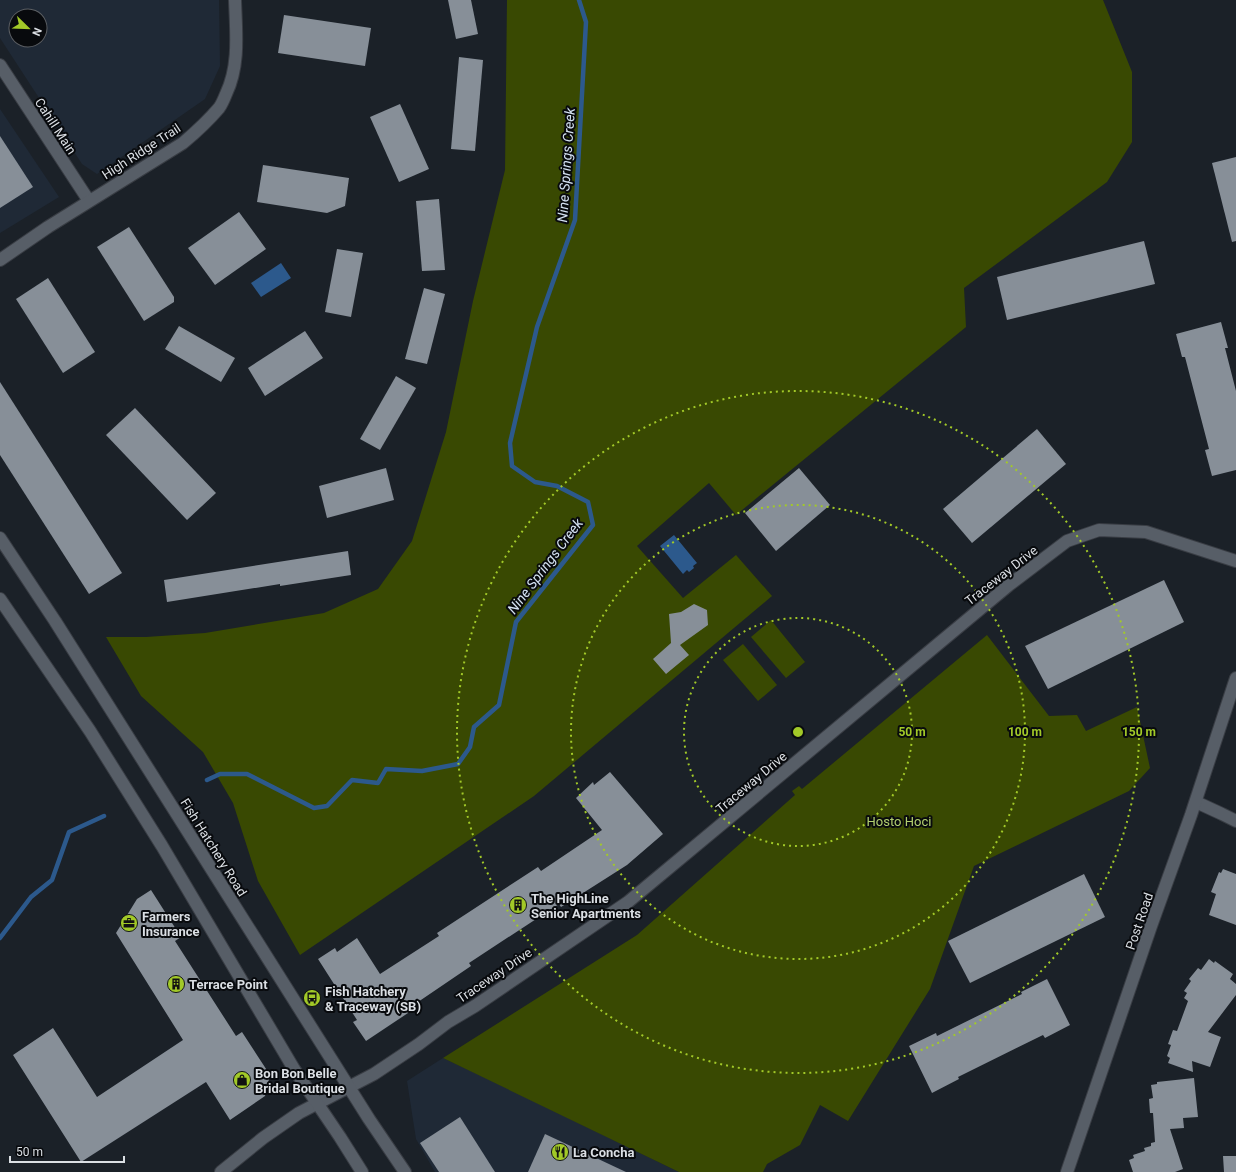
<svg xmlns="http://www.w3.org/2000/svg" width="1236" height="1172" viewBox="0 0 1236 1172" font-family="Roboto,sans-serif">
	<rect width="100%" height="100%" fill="#1b2128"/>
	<g fill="#1f2936" fill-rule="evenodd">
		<path d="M0,0H219L220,66L205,99L97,174L82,164L0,38ZM16,16H40V40H16Z"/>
		<polygon points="0,109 59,197 0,233"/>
		<polygon points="443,1058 488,1079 679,1172 435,1172 416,1139 407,1081"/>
	</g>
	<g fill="#394902">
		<polygon points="507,0 1103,0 1132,72 1132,142 1107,182 964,288 966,327 736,515 709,483 637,546 683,598 736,555 772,596 534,796 300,955 258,881 233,803 203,752 141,696 106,637 146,637 205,633 324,613 378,589 412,541 446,432 473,301 505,170"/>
		<polygon points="771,620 805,662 786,678 751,637"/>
		<polygon points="987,635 1049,716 1077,715 1086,731 1137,707 1150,768 1129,791 974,866 930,989 848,1121 820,1105 800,1145 767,1164 763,1172 679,1172 443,1058 637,935 795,795 792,791 799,786 802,789"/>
		<polygon points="743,644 777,685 758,701 723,660"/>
	</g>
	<g fill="#2c598c">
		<polygon points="281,263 291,278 261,297 251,283"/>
		<polygon points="674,535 697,563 693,566 694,568 689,572 687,570 683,574 660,546"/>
	</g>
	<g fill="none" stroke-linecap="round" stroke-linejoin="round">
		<g stroke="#2c598c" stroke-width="4.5">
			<polyline points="207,780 220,774 247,774 314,808 327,806 352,780 378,783 386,769 422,771 458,764 470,747 474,727 499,705 516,622 593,525 588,502 557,486 535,482 512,466 510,443 537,327 575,220 586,22 579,0"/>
			<polyline points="0,938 31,897 52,880 69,832 104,816"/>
		</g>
	</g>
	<g fill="#878f98">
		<polygon points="448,0 471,0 478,34 456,39"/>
		<polygon points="284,15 371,28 365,66 278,53"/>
		<polygon points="459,57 483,60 475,151 451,149"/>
		<polygon points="400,104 429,169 399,182 370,117"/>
		<polygon points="0,136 33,187 0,208"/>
		<polygon points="1236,157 1236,241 1232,242 1212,163"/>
		<polygon points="263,165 349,178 345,206 327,213 257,202"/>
		<polygon points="439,199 445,270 422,271 416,201"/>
		<polygon points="239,212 266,249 215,285 188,248"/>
		<polygon points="129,227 174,297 174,302 144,321 97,247"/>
		<polygon points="1144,241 1155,284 1007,320 997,277"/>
		<polygon points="337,249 363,253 351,317 325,312"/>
		<polygon points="48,278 95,352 63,373 16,299"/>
		<polygon points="424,288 445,294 427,364 405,359"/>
		<polygon points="1221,322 1228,348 1225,348 1236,391 1236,470 1212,476 1205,450 1209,449 1185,357 1182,357 1176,334"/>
		<polygon points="179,326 235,358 221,382 165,349"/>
		<polygon points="305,331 323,358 265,396 248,368"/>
		<polygon points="396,376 416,388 380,450 360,439"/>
		<polygon points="0,382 122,573 89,594 0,455"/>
		<polygon points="135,408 216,493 187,520 106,435"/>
		<polygon points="1037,429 1066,464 972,543 943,509"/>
		<polygon points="386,468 394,500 327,518 319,486"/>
		<polygon points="799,468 830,505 776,551 745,513"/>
		<polygon points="348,551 351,575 280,586 280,584 167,602 164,580"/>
		<polygon points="1164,580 1184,622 1048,689 1025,646"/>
		<polygon points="694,604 707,610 708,625 680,645 689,655 666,674 653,659 671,643 669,614 681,612"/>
		<polygon points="610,772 663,834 627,865 561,907 559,904 469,963 471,966 418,1002 420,1005 366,1041 353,1022 357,1020 318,959 335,948 337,952 357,938 380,974 439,936 437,933 538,867 541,871 602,830 576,798 593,782 594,785"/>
		<polygon points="1223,869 1236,874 1236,925 1209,915 1216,894 1211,892 1219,872 1221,873"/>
		<polygon points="1084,874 1105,917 970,983 948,941"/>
		<polygon points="151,890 181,937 175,941 236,1036 242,1032 270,1075 265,1096 230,1120 206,1082 81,1162 13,1055 53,1028 97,1097 183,1040 116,933 137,899"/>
		<polygon points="1209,959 1214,963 1215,961 1233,974 1230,979 1236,984 1236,995 1208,1032 1221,1037 1210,1067 1192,1061 1193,1072 1168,1063 1170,1058 1167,1056 1171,1045 1168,1044 1173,1030 1177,1031 1188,1001 1184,998 1187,993 1184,991 1191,981 1189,979 1198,968 1201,970"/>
		<polygon points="1047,979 1070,1025 1045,1038 1043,1035 958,1077 959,1079 932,1093 909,1046 936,1033 937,1036 1022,994 1021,992"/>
		<polygon points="1194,1078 1198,1117 1183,1118 1184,1128 1170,1129 1183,1169 1175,1172 1133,1172 1129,1160 1134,1158 1133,1155 1145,1151 1144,1148 1151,1146 1151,1143 1155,1142 1153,1113 1150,1113 1149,1099 1153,1098 1151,1085 1157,1084 1157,1082"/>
		<polygon points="460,1117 495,1172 439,1172 420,1143"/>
		<polygon points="545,1134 626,1172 528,1172"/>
		<polygon points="1223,1156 1236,1156 1236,1172 1224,1172"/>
	</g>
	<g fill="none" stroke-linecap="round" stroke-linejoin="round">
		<g stroke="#393d44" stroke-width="14">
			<g id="street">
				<polyline points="0,65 89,201"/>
				<path d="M0,260L48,227L183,143C196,132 208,121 219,108C222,104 224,99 226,94C240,65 236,32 235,0"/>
				<polyline points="1196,802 1222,814 1236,821"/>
				<polyline points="221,1172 263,1138 299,1113 374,1074 419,1044 448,1022 475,1006 628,902 1009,585 1067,541 1099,530 1146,532 1236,561"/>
			</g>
		</g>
		<g stroke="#393d44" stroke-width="14">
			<g id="secondary">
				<polyline points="0,538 55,621 369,1119 405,1172"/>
				<polyline points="0,599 90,731 162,846 294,1069 340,1137 362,1172"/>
				<polyline points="1067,1172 1151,926 1191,815 1236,678"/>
			</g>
		</g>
		<use href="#street" stroke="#575e67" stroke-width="12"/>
		<use href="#secondary" stroke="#575e67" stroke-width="12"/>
	</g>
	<g fill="none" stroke="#a2c928" stroke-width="2" stroke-dasharray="2 4">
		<circle cx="798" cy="732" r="114"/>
		<circle cx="798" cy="732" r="227"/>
		<circle cx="798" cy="732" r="341"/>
	</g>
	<defs>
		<g id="building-disc" transform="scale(0.9)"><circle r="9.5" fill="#a2c928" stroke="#080a0d"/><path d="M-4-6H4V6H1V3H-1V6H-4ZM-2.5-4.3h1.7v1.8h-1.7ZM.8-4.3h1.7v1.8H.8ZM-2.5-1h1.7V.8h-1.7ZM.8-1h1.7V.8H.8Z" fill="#111"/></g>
		<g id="office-disc" transform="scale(0.9)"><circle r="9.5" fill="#a2c928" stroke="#080a0d"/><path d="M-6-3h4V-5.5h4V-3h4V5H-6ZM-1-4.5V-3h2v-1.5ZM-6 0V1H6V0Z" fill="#111"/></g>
		<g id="bus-disc" transform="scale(0.9)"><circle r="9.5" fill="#a2c928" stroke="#080a0d"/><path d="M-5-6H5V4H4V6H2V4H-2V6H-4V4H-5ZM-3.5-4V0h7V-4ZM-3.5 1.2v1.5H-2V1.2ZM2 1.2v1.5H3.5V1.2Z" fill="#111"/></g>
		<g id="shop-disc" transform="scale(0.9)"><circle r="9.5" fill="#a2c928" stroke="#080a0d"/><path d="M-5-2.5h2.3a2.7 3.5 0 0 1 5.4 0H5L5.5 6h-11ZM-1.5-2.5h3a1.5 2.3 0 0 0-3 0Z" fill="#111"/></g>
		<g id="restaurant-disc" transform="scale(0.9)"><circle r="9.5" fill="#a2c928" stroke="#080a0d"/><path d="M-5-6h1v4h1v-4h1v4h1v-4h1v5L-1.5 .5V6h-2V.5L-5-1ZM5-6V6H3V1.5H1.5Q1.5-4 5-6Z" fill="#111"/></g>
	</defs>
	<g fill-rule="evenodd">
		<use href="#building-disc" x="518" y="905"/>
		<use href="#office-disc" x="129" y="923"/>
		<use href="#building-disc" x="176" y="984"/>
		<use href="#bus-disc" x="312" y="998"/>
		<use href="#shop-disc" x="242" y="1080"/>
		<use href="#restaurant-disc" x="560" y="1152"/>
	</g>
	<g text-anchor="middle" stroke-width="4" stroke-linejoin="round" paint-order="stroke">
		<g font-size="13" fill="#dbdfe4" stroke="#080a0d">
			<text transform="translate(56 126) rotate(57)" y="5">Cahill Main</text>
			<text transform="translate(141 151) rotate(-33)" y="5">High Ridge Trail</text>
			<text transform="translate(1001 575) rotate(-38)" y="5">Traceway Drive</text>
			<text transform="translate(751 782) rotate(-40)" y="5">Traceway Drive</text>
			<text transform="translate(214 847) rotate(58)" y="5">Fish Hatchery Road</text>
			<text transform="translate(1139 921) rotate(-71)" y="5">Post Road</text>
			<text transform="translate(494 975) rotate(-34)" y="5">Traceway Drive</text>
		</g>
		<g font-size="13" fill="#b2cf6f" stroke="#080a0d">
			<text x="899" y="826">Hosto Hoci</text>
		</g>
		<g font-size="13" font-weight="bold" fill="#dbdfe4" stroke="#080a0d" text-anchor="start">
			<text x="531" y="903">The HighLine<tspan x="531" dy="15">Senior Apartments</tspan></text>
			<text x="142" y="921">Farmers<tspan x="142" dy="15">Insurance</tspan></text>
			<text x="189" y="989">Terrace Point</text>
			<text x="325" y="996">Fish Hatchery<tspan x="325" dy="15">&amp; Traceway (SB)</tspan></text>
			<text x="255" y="1078">Bon Bon Belle<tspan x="255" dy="15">Bridal Boutique</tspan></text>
			<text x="573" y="1157">La Concha</text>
		</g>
		<g font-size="14" font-style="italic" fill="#d5e2f2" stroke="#080a0d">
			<text transform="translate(566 165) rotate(-86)" y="5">Nine Springs Creek</text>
			<text transform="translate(545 566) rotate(-53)" y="5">Nine Springs Creek</text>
		</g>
	</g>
	<circle cx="798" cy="732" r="6" fill="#a2c928" stroke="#080a0d" stroke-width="2"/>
	<g font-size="12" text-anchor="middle" font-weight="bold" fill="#a2c928" stroke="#080a0d" stroke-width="4" stroke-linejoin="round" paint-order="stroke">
		<text x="912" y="736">50 m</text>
		<text x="1025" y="736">100 m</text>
		<text x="1139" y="736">150 m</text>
	</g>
	<g transform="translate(28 28) rotate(113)"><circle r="19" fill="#080a0d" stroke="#5c5f63"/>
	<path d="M0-3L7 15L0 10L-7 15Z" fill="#a2c928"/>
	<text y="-6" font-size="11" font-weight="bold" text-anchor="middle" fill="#dbdfe4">N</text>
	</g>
	<path d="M10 1156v6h114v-6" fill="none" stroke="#dbdfe4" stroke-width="2"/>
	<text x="16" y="1156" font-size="12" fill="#dbdfe4" stroke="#080a0d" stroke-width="3" paint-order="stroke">50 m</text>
</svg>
